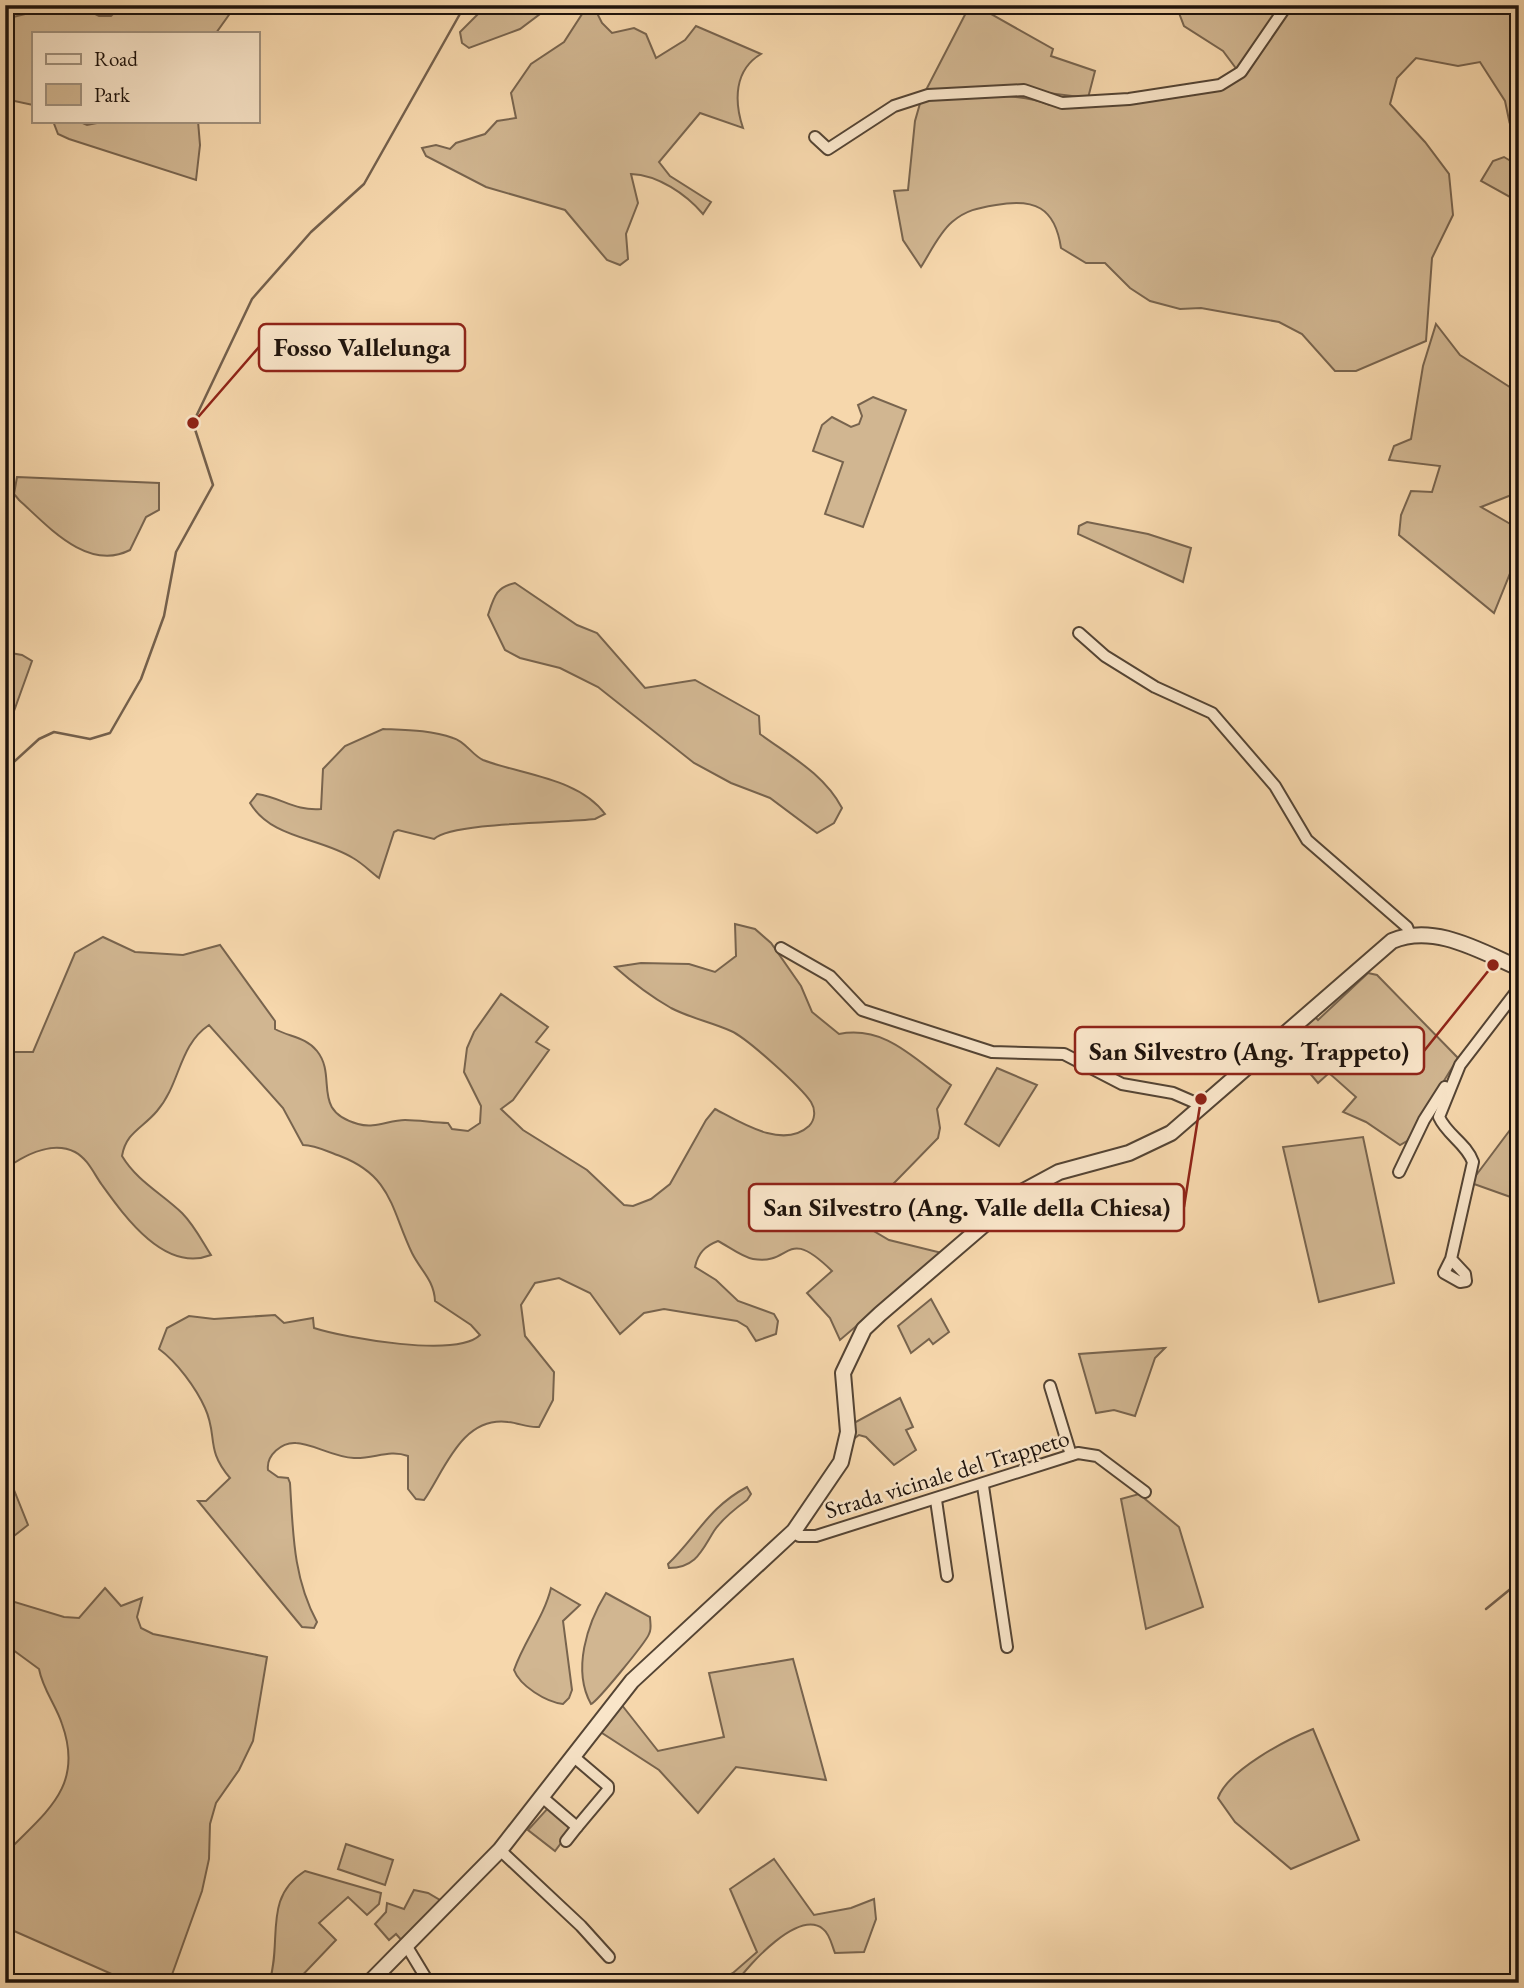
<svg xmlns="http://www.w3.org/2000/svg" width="1524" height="1988" viewBox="0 0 1524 1988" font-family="'EB Garamond',serif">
	<rect width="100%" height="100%" fill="#f6d7ac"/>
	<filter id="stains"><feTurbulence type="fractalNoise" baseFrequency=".00286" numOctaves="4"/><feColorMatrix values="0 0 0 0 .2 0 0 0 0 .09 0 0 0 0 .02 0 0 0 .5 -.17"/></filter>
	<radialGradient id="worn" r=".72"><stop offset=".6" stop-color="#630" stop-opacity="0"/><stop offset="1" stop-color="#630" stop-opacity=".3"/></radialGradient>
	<g fill="#d1b691" stroke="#78644e" stroke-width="2">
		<polygon points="40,5 78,5 99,16 111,16 122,5 236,5 216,33 33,33 33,105 5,99 5,19 33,12"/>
		<polygon points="487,5 552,5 520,29 469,48 462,43 460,32"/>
		<polygon points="970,5 975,5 1053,49 1051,56 1095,71 1088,98 1040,92 926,90"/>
		<polygon points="1176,5 1280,5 1238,71 1223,51 1184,26"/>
		<path d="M1292,5H1519V91L1509,120L1505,101L1480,62L1458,66L1416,58L1397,78L1390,104L1425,142L1449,174L1453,215L1432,258L1426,341L1356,371H1335L1302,334L1279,322L1201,308L1180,309L1150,301L1130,288L1105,263H1086L1061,248C1055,207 1034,198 996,205C978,208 966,210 952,222C939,233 930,253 921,267L903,240L894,191L908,190L915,121L921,100C961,99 1012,89 1050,105L1219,89Z"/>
		<path d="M586,8L596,11L602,23L612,33L634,28L646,34L656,58L685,40L696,26L761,54C734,70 734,101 743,128L700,113L659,162L670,176L711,202L703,214C686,194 658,175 631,174L638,203L626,234L628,259L620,265L607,260L565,210L486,187L426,156L422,148L436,145L450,149L456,143L485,134L497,121L516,118L511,93L531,64L564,42Z"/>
		<polygon points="53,121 78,121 87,125 107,121 198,121 200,145 196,180 69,139 58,134"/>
		<polygon points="1504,157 1519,166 1519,202 1481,181 1493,161"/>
		<polygon points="1436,324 1460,355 1519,393 1519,492 1481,507 1519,529 1519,551 1494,613 1399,535 1401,515 1411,491 1432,492 1440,466 1389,460 1394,446 1411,439 1423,366"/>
		<polygon points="873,397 906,410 863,527 825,514 843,462 813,451 822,425 832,417 851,427 859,424 862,416 858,405"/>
		<path d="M17,477L159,483V510L146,517L130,550C87,572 47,525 19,500L14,494Z"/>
		<polygon points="1087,522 1148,534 1191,548 1183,582 1078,534 1079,526"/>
		<path d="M515,583L577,625L597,633L645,688L695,680L759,716L760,734C790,756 824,774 842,808L834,823L817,833L770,798L731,783L694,763L598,687L560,668L520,658L505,650L488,615C494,597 496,587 515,583Z"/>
		<polygon points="5,652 22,655 32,661 14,711 5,722"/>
		<path d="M383,729C407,730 431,730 453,738C465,741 472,755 483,760C522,775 579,778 605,814L595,819C564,823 453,822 434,839L398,830L394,832L379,878C371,872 362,863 353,858C319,837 272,839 250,803L257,794C283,798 294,811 321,809L323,769L345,746Z"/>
		<path d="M735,924L755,929L771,943L801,986L812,1012L839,1034C886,1025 915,1060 951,1085L937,1109L940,1128L938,1138L857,1221L889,1240L942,1253L840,1340L830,1318L807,1293L832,1271C784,1224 793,1266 753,1259C742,1257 728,1246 718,1241C705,1246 698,1253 695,1267L716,1280L738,1301L774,1314L778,1321L776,1334L756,1341L747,1327L737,1321L664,1309L644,1313L620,1334L590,1293L559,1278L535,1283L521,1305L525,1336L554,1372L553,1400L539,1427C527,1428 520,1423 508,1422C461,1416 444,1472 424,1500L416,1499L408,1489V1456C389,1449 374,1459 354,1458C333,1457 311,1443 296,1443C282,1442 266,1455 268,1470L278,1477L288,1478L290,1483C293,1532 293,1578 317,1622L314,1628L302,1627L198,1501H206L230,1478C205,1449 218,1436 205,1408C196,1388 177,1362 159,1349L167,1328L189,1316L214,1319L275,1315L284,1323L313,1318L314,1328C345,1338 457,1358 480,1335L471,1325L435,1301C434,1280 421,1271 412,1253C391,1209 392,1176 340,1156C328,1152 316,1145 303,1145L283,1108L209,1025C178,1046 181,1083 157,1111C143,1128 126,1132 122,1156C137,1181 161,1193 182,1213C194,1225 202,1241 211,1255C165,1273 125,1217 102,1185C94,1174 88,1159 75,1152C55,1142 31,1152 14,1163L5,1197V1052H33L75,953L103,937L135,952L183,955L220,945L275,1021V1029C289,1037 306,1037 317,1051C338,1077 310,1111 358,1124C375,1129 389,1120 405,1120C420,1120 434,1123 448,1123L452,1129L468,1131L480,1123L481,1106L464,1072L467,1048L474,1032L501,994L548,1027L536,1042L549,1050L513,1100L501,1109L523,1130L587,1170L624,1205L633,1206L651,1199L670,1184L706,1120L715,1109C740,1122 783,1150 809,1126C815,1120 816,1110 811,1102C801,1087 747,1038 731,1031C711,1022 690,1018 671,1008C650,996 633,983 615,967L641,963L689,964L715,972L736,956Z"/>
		<polygon points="1368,973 1377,975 1458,1058 1407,1141 1400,1145 1366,1122 1343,1112 1356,1097 1329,1073 1318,1083 1288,1047 1277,1044 1312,1014 1318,1020"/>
		<polygon points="997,1068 1037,1085 999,1146 965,1124"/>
		<polygon points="1519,1118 1519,1200 1474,1184 1474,1178"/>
		<polygon points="1363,1137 1394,1283 1319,1302 1283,1147"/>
		<polygon points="931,1299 949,1332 933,1344 929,1339 911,1353 898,1326"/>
		<polygon points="1165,1348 1155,1358 1135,1416 1114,1410 1096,1413 1079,1354"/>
		<polygon points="900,1398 913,1427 906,1430 916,1450 894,1465 866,1437 859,1435 855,1438 852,1424"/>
		<polygon points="5,1483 12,1485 28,1525 5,1543"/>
		<path d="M747,1487L751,1494L747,1500C736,1508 722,1519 714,1531C702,1550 696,1568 669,1568L668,1564C697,1536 709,1507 747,1487Z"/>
		<polygon points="1139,1494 1179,1527 1203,1607 1146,1629 1121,1499"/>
		<path d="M105,1588L121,1606L142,1598L137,1617L141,1628L153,1634L267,1657L253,1741L239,1770L216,1803L210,1824L209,1859L202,1891L169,1983H132L5,1927V1854C44,1813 85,1788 62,1724C56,1705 43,1690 39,1669L5,1644V1599L64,1617L79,1618Z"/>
		<path d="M551,1588L580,1605L563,1621L572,1690L569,1698L563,1704C546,1702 520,1686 514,1670C524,1641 544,1617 551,1588Z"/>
		<path d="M606,1593L650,1617C650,1622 652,1629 649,1634C646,1642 597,1702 591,1704C572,1670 587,1624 606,1593Z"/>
		<polygon points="793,1659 826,1780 736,1767 698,1813 659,1770 599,1731 621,1704 658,1751 724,1737 709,1673"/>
		<path d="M1313,1729L1359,1840L1291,1869L1235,1822L1218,1798C1228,1770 1286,1740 1313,1729Z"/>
		<polygon points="548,1808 570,1825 570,1831 555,1851 528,1830"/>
		<polygon points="346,1844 393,1860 385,1885 338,1869"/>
		<path d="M774,1859L814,1915L851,1908L874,1899L876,1919L864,1952L835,1953C832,1946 830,1934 823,1929C799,1909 749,1964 736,1983H713L733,1973L757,1952L730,1889Z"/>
		<path d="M305,1871L381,1893L379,1904L367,1915L348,1897L319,1923L336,1940L295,1983H269C283,1941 262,1898 305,1871Z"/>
		<polygon points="414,1890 428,1893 445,1903 404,1943 396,1934 389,1940 375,1924 386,1912 387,1903 404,1909"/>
	</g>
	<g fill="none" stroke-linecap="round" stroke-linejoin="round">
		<g stroke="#74604c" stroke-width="2.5">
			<polyline points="5,770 39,739 54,732 90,739 110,733 141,679 164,616 176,552 213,485 193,423 252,299 311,232 364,184 465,5"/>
			<polyline points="1486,1609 1519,1582"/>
		</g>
		<g stroke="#544434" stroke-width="14">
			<g id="minor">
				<polyline points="815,137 828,149 894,106 928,95 1024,90 1062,103 1129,99 1220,85 1241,72 1287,5"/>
				<polyline points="1079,633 1105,656 1155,687 1212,713 1275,786 1307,840 1407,927 1410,935"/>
				<polyline points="781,948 830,976 862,1010 992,1052 1064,1054 1122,1084 1173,1093 1203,1106"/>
				<polyline points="1399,1172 1424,1120 1445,1087"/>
				<path d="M1451,1259L1465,1274L1466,1281L1460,1282L1444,1273L1451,1259L1473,1162C1466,1143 1447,1135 1439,1117L1460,1065L1519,988"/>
				<polyline points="1050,1386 1071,1455"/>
				<polyline points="983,1486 1007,1647"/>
				<polyline points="936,1500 947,1576"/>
				<polyline points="794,1531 799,1536 816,1536 1078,1453 1097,1456 1145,1492"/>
				<polyline points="542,1797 577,1827 608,1790 608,1786 574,1757"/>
				<polyline points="566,1841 577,1827"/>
				<polyline points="500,1850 581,1926 609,1957"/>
				<polyline points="406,1945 429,1983"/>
			</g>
		</g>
		<g stroke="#544434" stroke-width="18">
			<path id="tertiary" d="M369,1983L500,1850L632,1681L794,1531L841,1462L848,1432L843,1373L864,1329L880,1314L1022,1192L1059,1172L1129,1153L1171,1133L1392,941C1434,923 1480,951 1519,968"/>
		</g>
		<use href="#minor" stroke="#f9e5c9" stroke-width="10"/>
		<use href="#tertiary" stroke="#f9e5c9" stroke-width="14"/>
	</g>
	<g text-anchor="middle" stroke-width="5" stroke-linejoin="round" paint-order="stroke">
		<g font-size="24" fill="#1e130c" stroke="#f9e5c9">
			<text transform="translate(947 1474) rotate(-17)" y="8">Strada vicinale del Trappeto</text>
		</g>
	</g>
	<path fill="none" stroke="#8f2418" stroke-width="2.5" d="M193 423L259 347M1493 965L1424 1051M1201 1099L1184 1207"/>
	<g fill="#8f2418" stroke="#f9e5c9" stroke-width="2.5">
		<circle cx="193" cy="423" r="7"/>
		<circle cx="1493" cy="965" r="7"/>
		<circle cx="1201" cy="1099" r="7"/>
	</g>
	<g fill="#f9e5c9" stroke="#8f2418" stroke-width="2.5">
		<rect x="259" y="324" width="206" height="47" rx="7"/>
		<rect x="1075" y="1027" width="349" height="47" rx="7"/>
		<rect x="749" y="1184" width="435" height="47" rx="7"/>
	</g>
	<g font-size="26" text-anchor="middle" font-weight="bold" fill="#1e130c">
		<text x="362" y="356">Fosso Vallelunga</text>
		<text x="1249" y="1060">San Silvestro (Ang. Trappeto)</text>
		<text x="967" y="1216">San Silvestro (Ang. Valle della Chiesa)</text>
	</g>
	<rect width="1524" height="1988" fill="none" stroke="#f6d7ac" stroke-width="28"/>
	<rect x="7" y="7" width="1510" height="1974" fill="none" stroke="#1e130c" stroke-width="3.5"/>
	<rect x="14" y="14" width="1496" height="1960" fill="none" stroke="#1e130c" stroke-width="2"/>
	<rect x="32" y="32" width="228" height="91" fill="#f9e5c9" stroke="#a1917d" stroke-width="2"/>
	<rect x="46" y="54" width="35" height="10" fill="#f9e5c9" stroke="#a1917d" stroke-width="2"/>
	<text x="94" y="66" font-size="21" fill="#1e130c">Road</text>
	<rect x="46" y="84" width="35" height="21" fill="#d1b691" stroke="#a1917d" stroke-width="2"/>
	<text x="94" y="102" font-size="21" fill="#1e130c">Park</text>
	<rect width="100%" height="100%" filter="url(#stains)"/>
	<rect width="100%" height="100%" fill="url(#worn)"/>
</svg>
